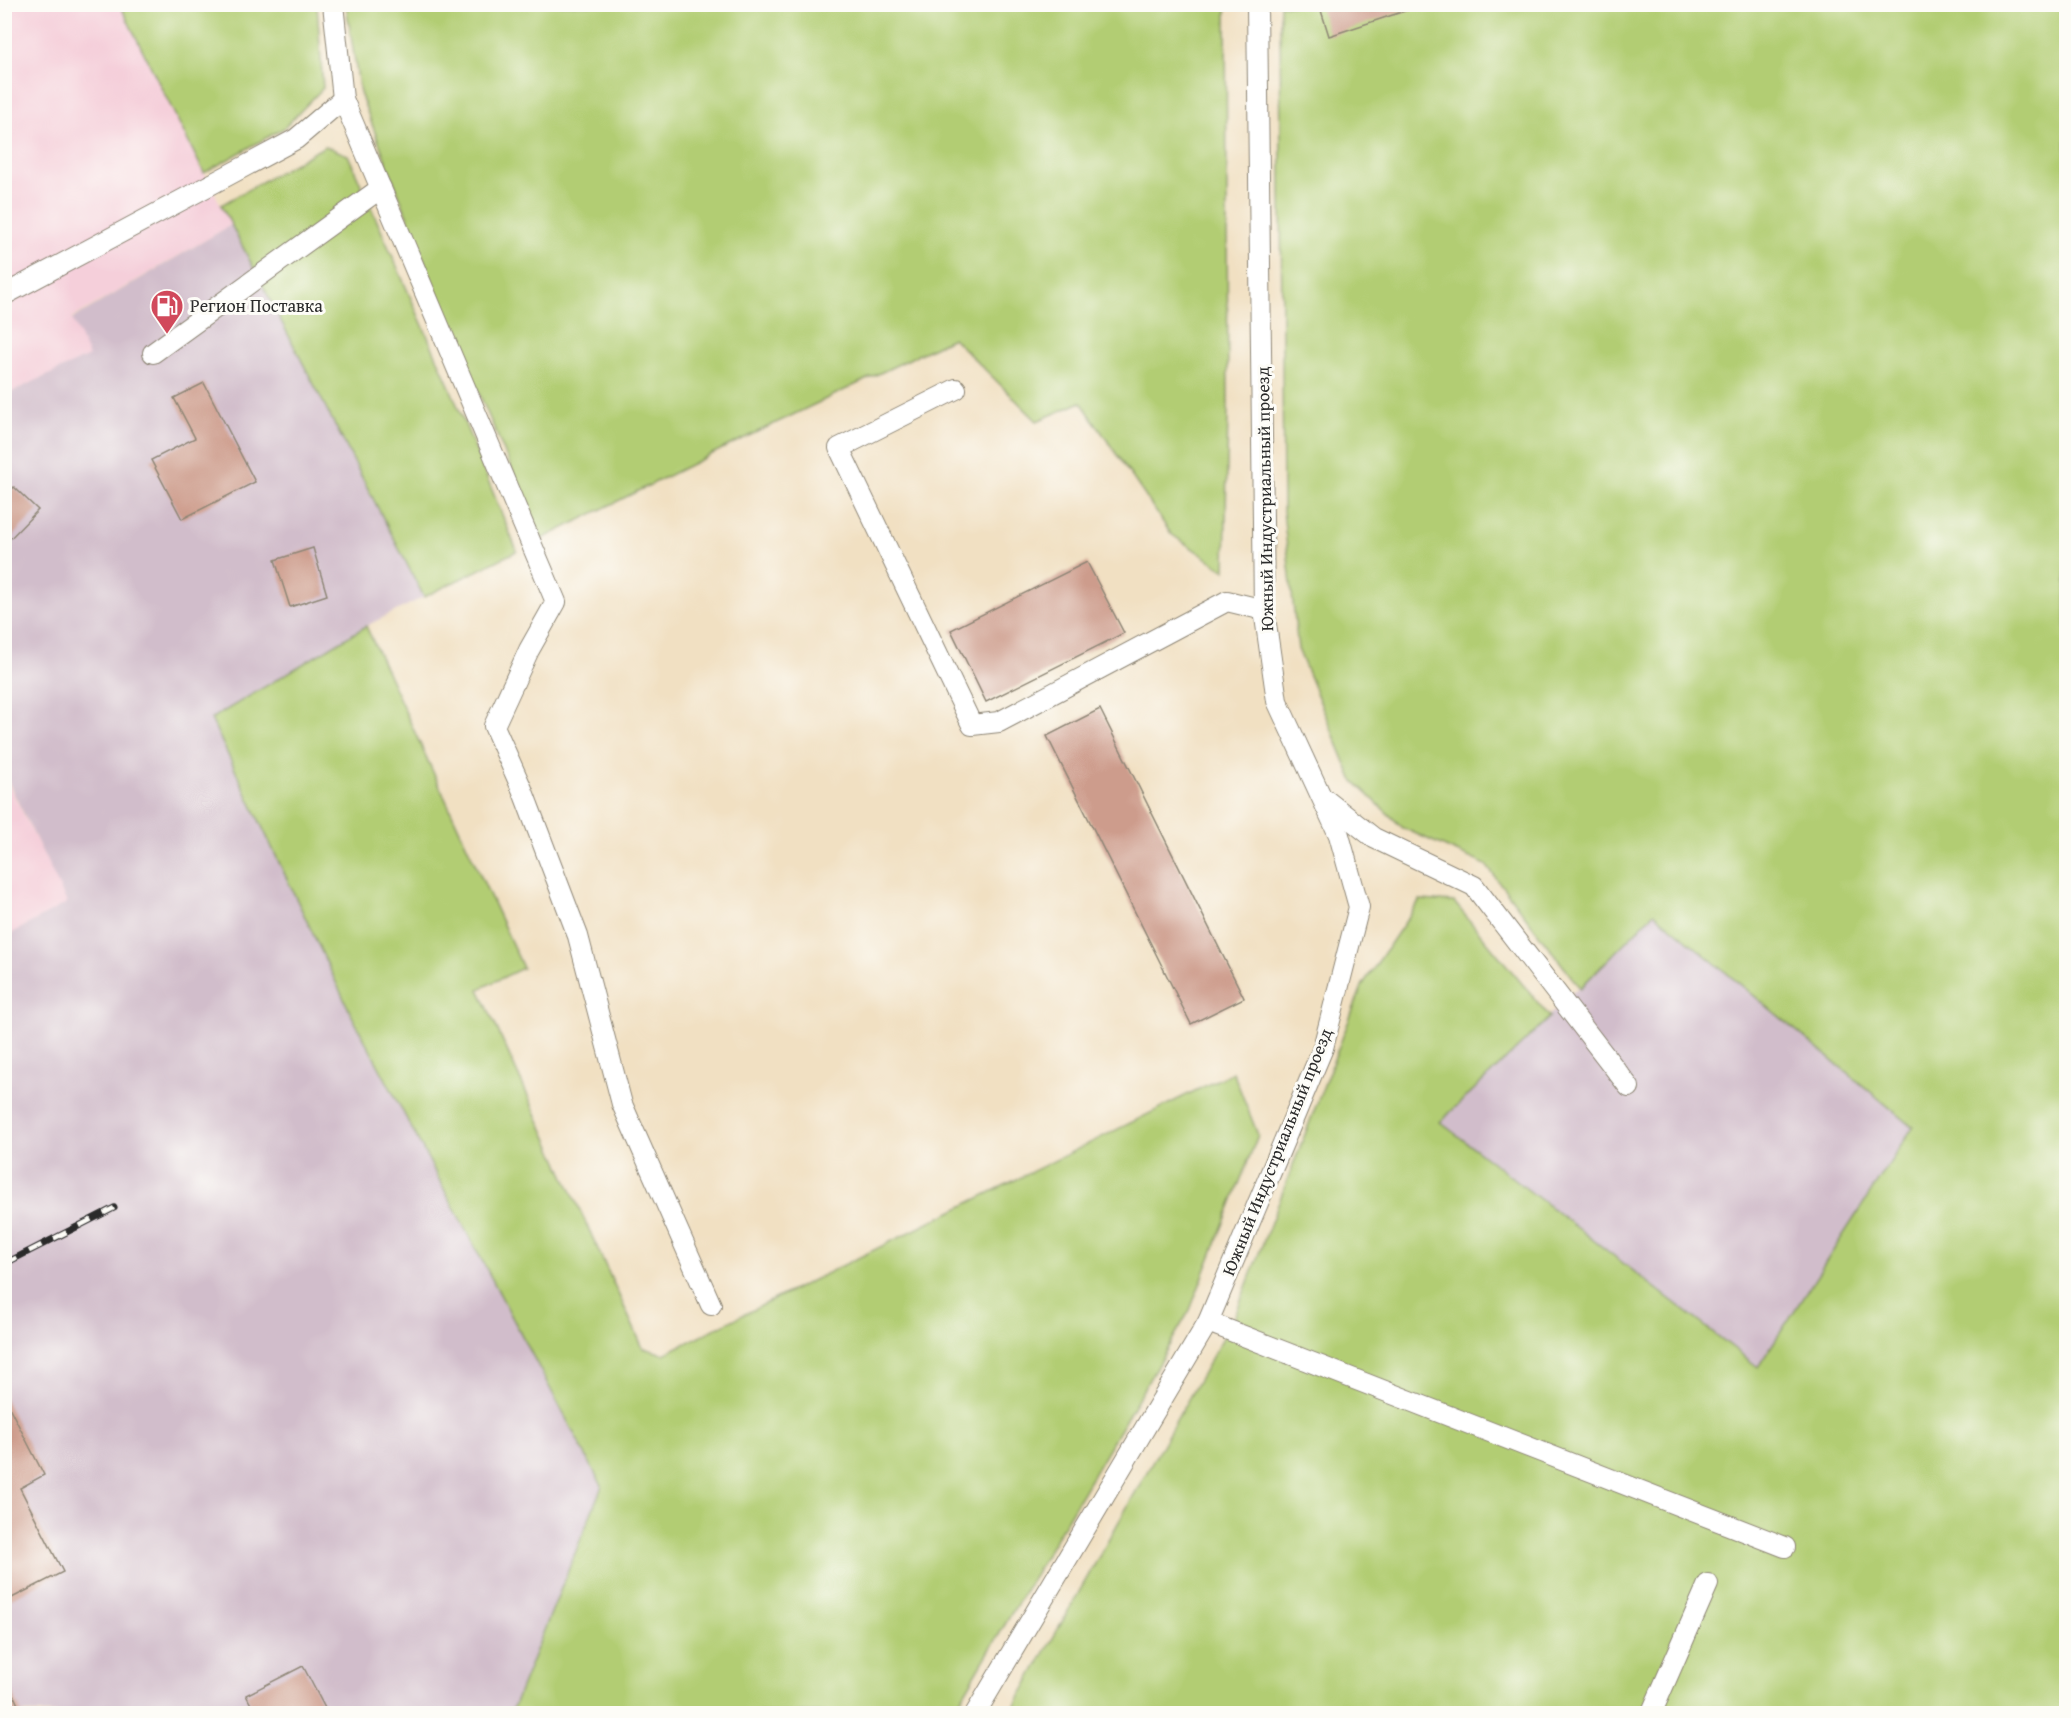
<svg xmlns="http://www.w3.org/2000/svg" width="2071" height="1718" viewBox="0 0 2071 1718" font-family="'Gentium Book Plus',serif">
	<rect width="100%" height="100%" fill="#fdfcf7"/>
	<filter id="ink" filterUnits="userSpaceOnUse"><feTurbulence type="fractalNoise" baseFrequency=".0167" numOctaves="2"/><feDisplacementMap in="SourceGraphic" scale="12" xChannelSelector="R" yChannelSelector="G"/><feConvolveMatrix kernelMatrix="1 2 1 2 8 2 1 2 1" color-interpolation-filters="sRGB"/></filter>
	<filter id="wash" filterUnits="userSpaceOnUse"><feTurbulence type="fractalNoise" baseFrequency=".008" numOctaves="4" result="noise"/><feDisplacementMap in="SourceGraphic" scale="24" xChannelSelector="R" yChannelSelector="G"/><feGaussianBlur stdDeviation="1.35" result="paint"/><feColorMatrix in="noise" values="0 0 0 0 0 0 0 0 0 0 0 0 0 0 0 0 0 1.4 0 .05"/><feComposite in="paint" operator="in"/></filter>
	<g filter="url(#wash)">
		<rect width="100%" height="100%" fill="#f1e0c2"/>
		<g fill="#f5cfda">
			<polygon points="4,5 120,5 231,225 72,318 90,356 5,395"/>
			<polygon points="4,775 68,903 5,937 4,937"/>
		</g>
		<g fill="#d1bdcb">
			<polygon points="231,225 424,597 366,626 212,719 352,1016 602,1486 511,1713 5,1713 5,937 67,903 5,775 5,395 89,356 72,319"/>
			<polygon points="1654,913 1913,1127 1758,1367 1440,1122"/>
		</g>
		<g fill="#b2cd73" stroke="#6e7c4f" stroke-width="1.5">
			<polygon points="120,5 317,5 323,88 284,128 204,173"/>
			<polygon points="346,5 1226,5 1228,410 1225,570 1171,534 1081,402 1037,421 953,338 730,445 542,539 445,315 360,93"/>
			<polygon points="1280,5 2066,5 2066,1713 1010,1714 1234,1318 1363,984 1420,900 1454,902 1550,1017 1440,1122 1758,1367 1913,1127 1654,913 1580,988 1486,865 1403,828 1352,779 1298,649 1283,511"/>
			<polygon points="325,146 348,155 449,385 517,551 424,597 221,205"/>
			<polygon points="366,626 523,968 479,989 643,1348 664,1354 1233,1072 1258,1135 1190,1310 953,1713 511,1713 602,1486 352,1016 211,719"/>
		</g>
		<g id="blocks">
			<g fill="#cd9c8c">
				<polygon points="1319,4 1423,4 1423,5 1329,36"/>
				<polygon points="204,383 255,482 182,519 151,460 195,438 174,398"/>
				<polygon points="14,487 38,510 4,545 4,497"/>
				<polygon points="313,548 327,595 290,607 275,560"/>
				<polygon points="1087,562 1124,633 986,702 951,630"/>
				<polygon points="1100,709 1244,998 1191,1024 1047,736"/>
				<polygon points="4,1397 44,1475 20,1488 63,1572 4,1602"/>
				<polygon points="303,1666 328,1714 256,1714 246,1695"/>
				<polygon points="11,1689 22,1714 4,1714 4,1692"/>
			</g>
		</g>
	</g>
	<g filter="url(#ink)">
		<use href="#blocks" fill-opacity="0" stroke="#8e8676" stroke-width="1.5"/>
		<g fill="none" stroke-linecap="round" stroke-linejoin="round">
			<g stroke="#8e8676" stroke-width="22">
				<g id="lane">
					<polyline points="333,4 343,99 556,602 529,650 494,726 522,789 578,936 622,1104 711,1305"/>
					<polyline points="4,295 296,139 343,99"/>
					<polyline points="153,353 381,188"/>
					<polyline points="956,389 839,448 972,725 999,722 1227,601 1264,610"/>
					<polyline points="1326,800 1374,838 1474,886 1629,1087"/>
					<polyline points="1208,1322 1785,1547"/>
					<polyline points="975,1714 1208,1322 1323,1048 1359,907 1339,835 1277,701 1264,610 1257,4"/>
					<polyline points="1651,1714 1708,1584"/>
				</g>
			</g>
			<use href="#lane" stroke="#fff" stroke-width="20"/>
			<g stroke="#2b2b2b" stroke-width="7">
				<polyline id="rail" points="4,1264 114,1208"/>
			</g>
			<use href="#rail" stroke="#fdfcf7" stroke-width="4.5" stroke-dasharray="14" stroke-linecap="butt"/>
		</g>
	</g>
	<defs>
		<g id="fuel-pin" transform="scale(1.725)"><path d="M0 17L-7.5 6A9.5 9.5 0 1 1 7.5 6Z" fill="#d1495b" stroke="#fdfcf7"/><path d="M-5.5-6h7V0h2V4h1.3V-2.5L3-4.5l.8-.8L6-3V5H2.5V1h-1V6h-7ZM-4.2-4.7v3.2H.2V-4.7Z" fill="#fff"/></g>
	</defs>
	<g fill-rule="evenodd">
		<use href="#fuel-pin" x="167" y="306"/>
	</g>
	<g text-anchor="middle" stroke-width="6" stroke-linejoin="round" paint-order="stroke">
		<g font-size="18" fill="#2b2b2b" stroke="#fdfcf7" text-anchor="start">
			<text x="190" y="312">Регион Поставка</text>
		</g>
		<g font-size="18" fill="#2b2b2b" stroke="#fdfcf7">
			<text transform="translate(1265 499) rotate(-91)" y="6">Южный Индустриальный проезд</text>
			<text transform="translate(1277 1152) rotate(-68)" y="6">Южный Индустриальный проезд</text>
		</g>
	</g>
	<rect width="2071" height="1718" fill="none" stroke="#fdfcf7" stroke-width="24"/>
</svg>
